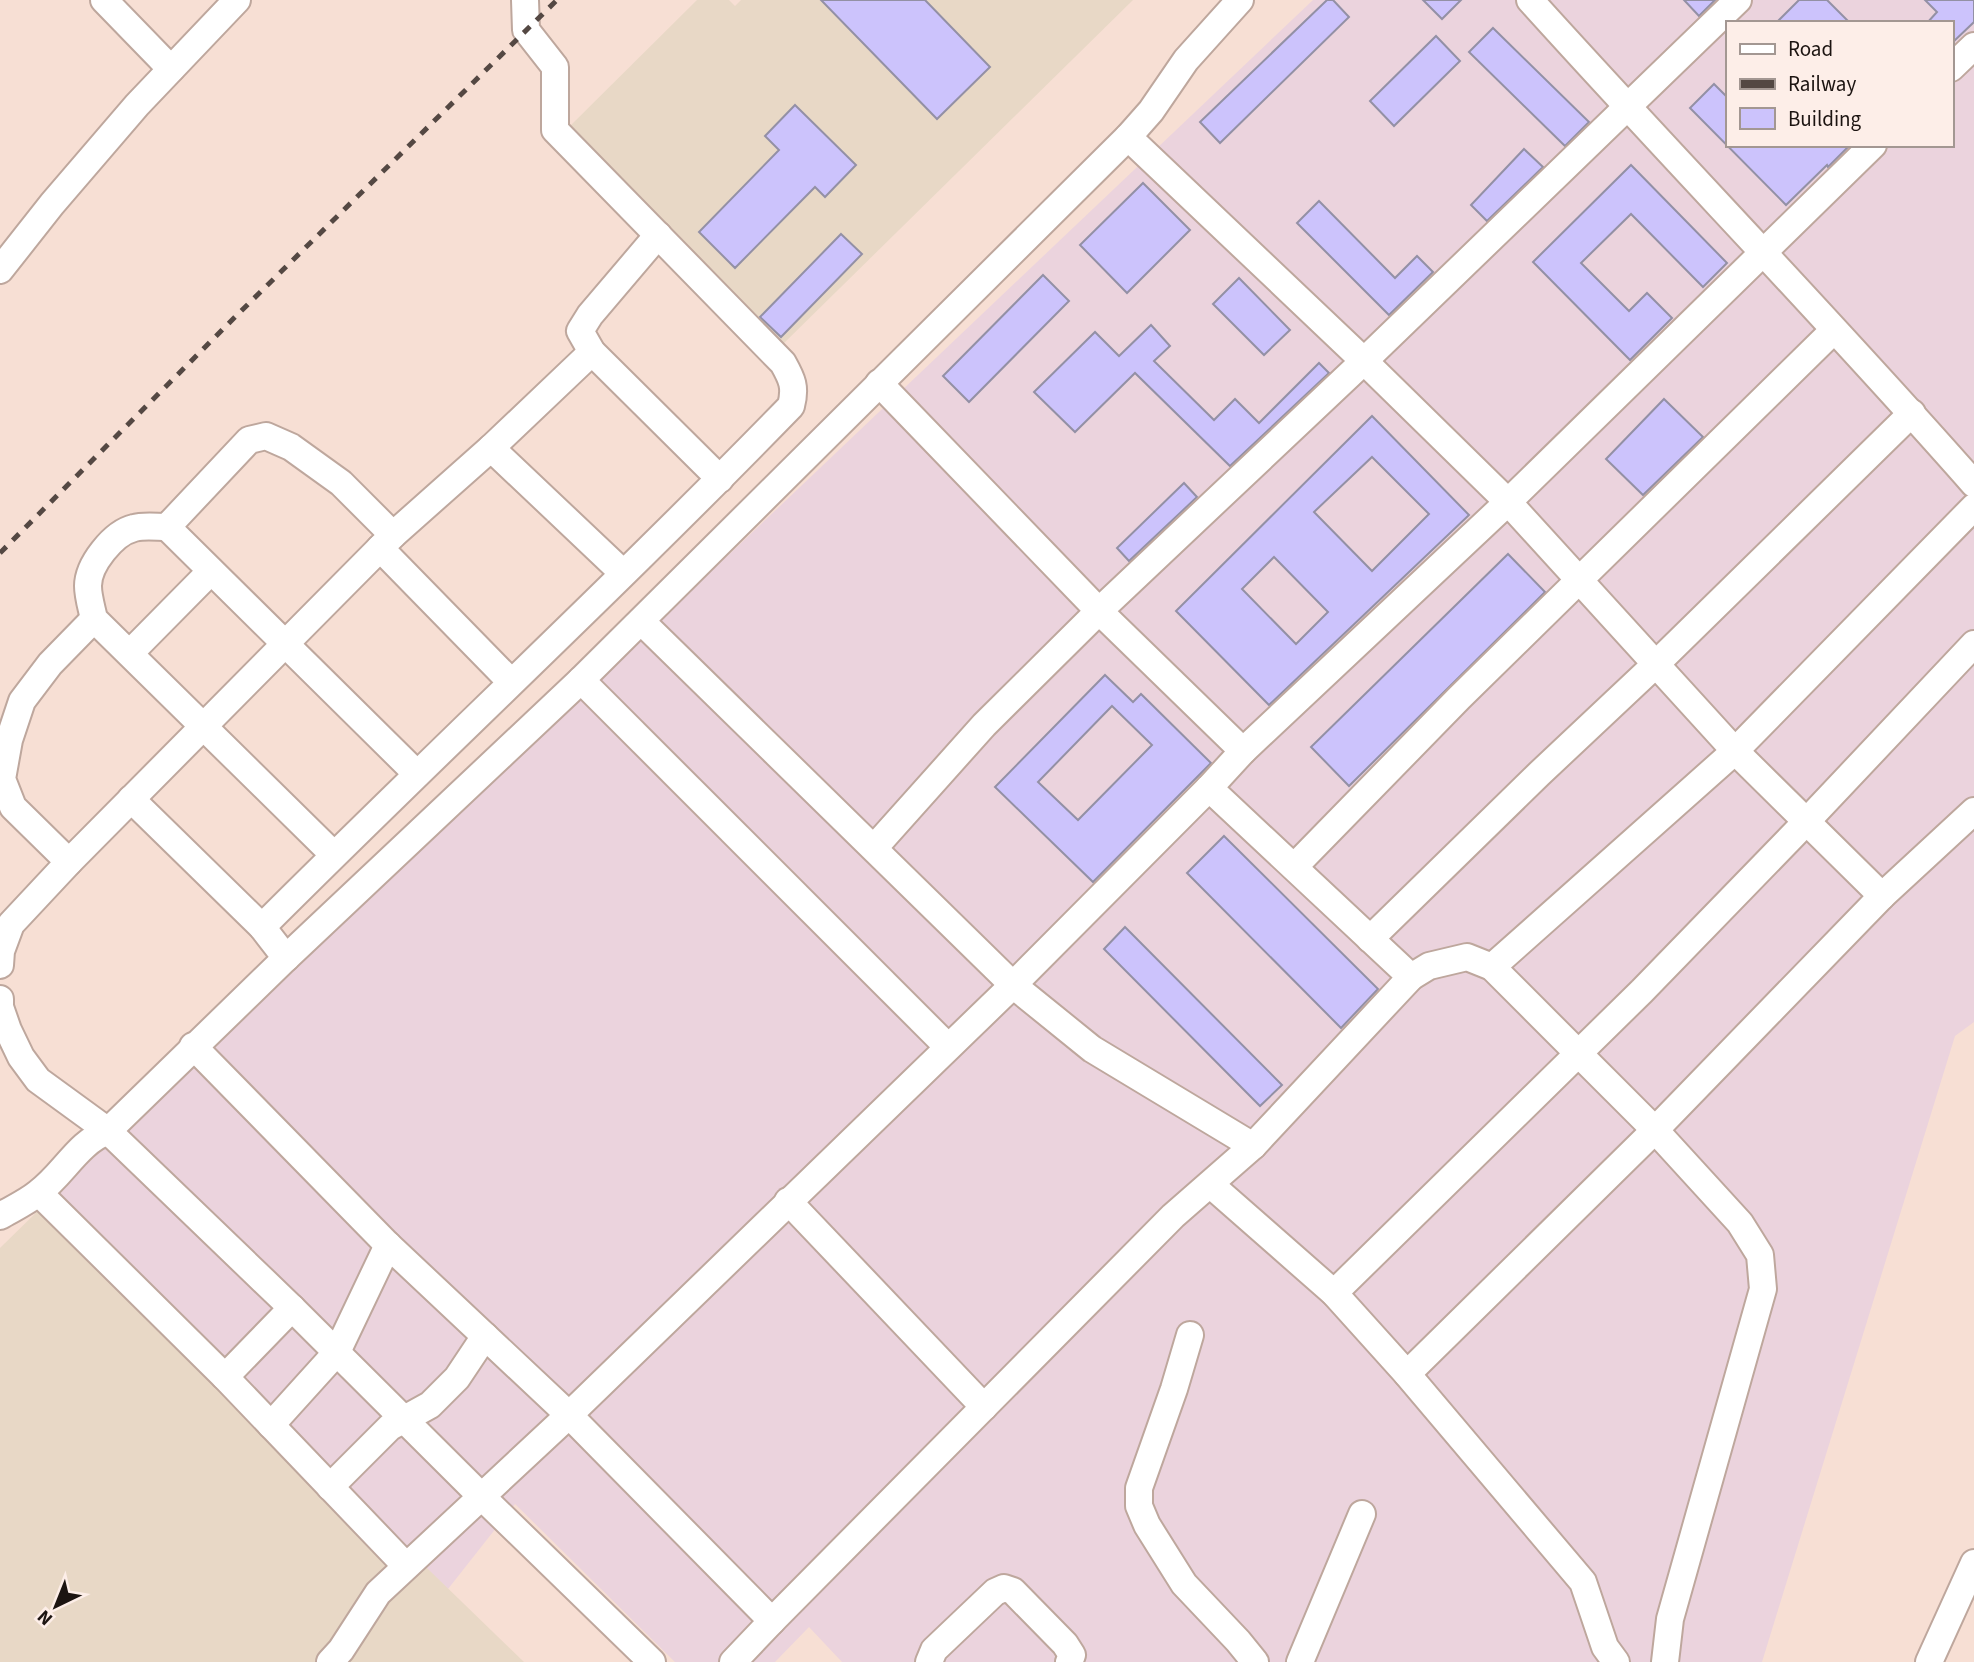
<svg xmlns="http://www.w3.org/2000/svg" width="1974" height="1662" viewBox="0 0 1974 1662" font-family="'Source Sans 3',sans-serif">
	<rect width="100%" height="100%" fill="#f7dfd4"/>
	<path fill="#ebd3dd" fill-rule="evenodd" d="M1313,0H1974V1022L1955,1036L1762,1662H842L809,1627L775,1662H675L515,1504L448,1589L48,1201ZM1727,23H1951V145H1727Z"/>
	<g fill="#e8d8c6">
		<polygon points="697,0 729,0 735,6 741,0 1133,0 781,346 567,129"/>
		<polygon points="48,1201 524,1662 0,1662 0,1248"/>
	</g>
	<g fill="#ccc3fc" stroke="#9390a5" stroke-width="2" fill-rule="evenodd">
		<polygon points="821,0 925,0 990,67 937,119"/>
		<polygon points="1327,0 1333,0 1349,17 1220,143 1200,122"/>
		<polygon points="1423,0 1461,0 1442,19"/>
		<polygon points="1684,0 1715,0 1699,16"/>
		<polygon points="1799,0 1827,0 1850,23 1776,23"/>
		<polygon points="1925,0 1974,0 1974,22 1951,44 1951,23 1927,23 1937,12"/>
		<polygon points="1493,28 1589,122 1565,146 1469,52"/>
		<polygon points="1436,36 1460,61 1394,126 1370,101"/>
		<polygon points="1714,84 1727,97 1727,145 1850,145 1828,167 1827,165 1786,205 1690,108"/>
		<polygon points="795,105 856,165 825,197 815,187 735,268 699,232 779,150 765,136"/>
		<polygon points="1524,149 1543,167 1487,221 1471,205"/>
		<polygon points="1631,165 1727,263 1703,287 1631,214 1581,263 1629,311 1647,293 1672,318 1630,360 1533,262"/>
		<polygon points="1143,183 1190,230 1127,293 1080,245"/>
		<polygon points="1319,201 1395,278 1417,256 1433,272 1389,315 1297,223"/>
		<polygon points="841,234 862,254 781,337 760,317"/>
		<polygon points="1043,275 1069,301 969,402 943,376"/>
		<polygon points="1239,278 1290,330 1264,355 1213,304"/>
		<polygon points="1151,325 1170,346 1154,361 1214,420 1235,399 1259,423 1319,363 1329,373 1230,466 1135,373 1075,432 1034,392 1095,332 1119,356"/>
		<polygon points="1664,399 1703,437 1643,495 1606,459"/>
		<path d="M1372,416L1469,515L1269,705L1176,611ZM1372,457L1429,514L1372,571L1314,512ZM1274,557L1328,612L1296,644L1242,589Z"/>
		<polygon points="1184,483 1197,497 1129,561 1117,548"/>
		<polygon points="1508,554 1545,592 1349,786 1311,747"/>
		<path d="M1105,675L1133,702L1141,694L1211,763L1093,882L995,787ZM1112,706L1152,745L1078,820L1038,782Z"/>
		<polygon points="1224,836 1378,989 1341,1028 1187,873"/>
		<polygon points="1125,927 1282,1085 1260,1106 1104,949"/>
	</g>
	<g fill="none" stroke-linecap="round" stroke-linejoin="round">
		<g stroke="#bea79d" stroke-width="30">
			<g id="minor">
				<polyline points="104,0 171,69"/>
				<path d="M1530,0C1677,163 1830,320 1974,484"/>
				<polyline points="1951,68 1974,46"/>
				<polyline points="1128,137 1364,361 1508,502 1735,751 1882,896"/>
				<polyline points="658,235 590,315 580,331 592,352 720,479"/>
				<polyline points="0,270 52,204 137,105 237,0"/>
				<polyline points="879,383 1099,611 1243,751"/>
				<polyline points="491,448 623,573"/>
				<polyline points="167,527 417,774"/>
				<polyline points="380,548 511,682"/>
				<polyline points="641,621 1013,985 1092,1049 1253,1146"/>
				<polyline points="130,653 211,571"/>
				<polyline points="581,680 948,1047"/>
				<polyline points="1209,788 1411,977"/>
				<polyline points="874,848 984,725 1099,611 1364,361 1738,0"/>
				<path d="M334,855L94,619C92,609 88,597 88,586C88,565 113,533 134,528C144,525 157,527 167,527L249,440L266,436L291,447L341,483L393,535"/>
				<polyline points="69,862 13,807 2,779 9,740 22,701 50,664 94,619"/>
				<polyline points="1294,867 1459,698 1834,330"/>
				<path d="M262,927C437,752 619,583 791,406C796,387 792,379 783,363L555,130V67L526,30L525,0"/>
				<polyline points="1370,939 1539,774 1656,664 1912,413"/>
				<polyline points="286,958 581,680 1128,137 1151,111 1186,60 1240,0"/>
				<polyline points="0,965 1,951 11,924 69,862 393,535 491,448 592,352"/>
				<polyline points="1492,967 1735,751 1974,507"/>
				<polyline points="0,999 0,1007 8,1030 21,1057 38,1080 108,1131 292,1308 481,1496 652,1662"/>
				<polyline points="193,1046 388,1245 569,1415 772,1621"/>
				<polyline points="1211,1185 1334,1293 1407,1374 1583,1582 1605,1647 1616,1662"/>
				<polyline points="39,1193 225,1377 406,1566"/>
				<polyline points="788,1201 984,1407"/>
				<path d="M0,1216C12,1209 27,1202 38,1193C64,1174 77,1143 108,1131L286,958L262,927L131,799"/>
				<polyline points="1334,1293 1642,991 1806,822 1974,644"/>
				<polyline points="1190,1335 1174,1389 1139,1488 1139,1506 1147,1525 1184,1584 1238,1641 1255,1662"/>
				<polyline points="1407,1374 1655,1130 1882,896 1974,811"/>
				<polyline points="225,1377 292,1308"/>
				<polyline points="271,1425 337,1352 388,1245"/>
				<polyline points="330,1487 390,1427 430,1405 457,1378 485,1336"/>
				<polyline points="330,1662 341,1650 378,1593 569,1415 1013,985 1209,788 1243,751 1508,502 1873,145"/>
				<polyline points="733,1662 772,1621 1173,1216 1253,1146 1411,977 1429,966 1467,957 1492,967 1655,1130 1740,1223 1760,1255 1763,1289 1670,1619 1665,1662"/>
				<polyline points="929,1662 934,1650 995,1592 1004,1588 1013,1591 1065,1644 1072,1655 1069,1662"/>
				<polyline points="1300,1662 1362,1514"/>
				<polyline points="1929,1662 1974,1563"/>
			</g>
		</g>
		<use href="#minor" stroke="#fff" stroke-width="26"/>
		<polyline stroke="#544843" stroke-width="5" stroke-dasharray="9 9" stroke-linecap="butt" points="0,553 234,318 557,0"/>
	</g>
	<rect x="1726" y="21" width="228" height="126" fill="#fdeee8" stroke="#a39792" stroke-width="2"/>
	<rect x="1740" y="44" width="35" height="10" fill="#ffffff" stroke="#a39792" stroke-width="2"/>
	<text x="1788" y="56" font-size="21" fill="#1c1411">Road</text>
	<rect x="1740" y="79" width="35" height="10" fill="#544843" stroke="#a39792" stroke-width="2"/>
	<text x="1788" y="91" font-size="21" fill="#1c1411">Railway</text>
	<rect x="1740" y="108" width="35" height="21" fill="#ccc3fc" stroke="#a39792" stroke-width="2"/>
	<text x="1788" y="126" font-size="21" fill="#1c1411">Building</text>
	<g transform="translate(56 1606) rotate(223)" stroke="#fdeee8" stroke-width="5" paint-order="stroke">
	<path d="M0-5L12 26L0 18L-12 26Z" fill="#1c1411"/>
	<text y="-10" font-size="19" font-weight="bold" text-anchor="middle" fill="#1c1411">N</text>
	</g>
</svg>
